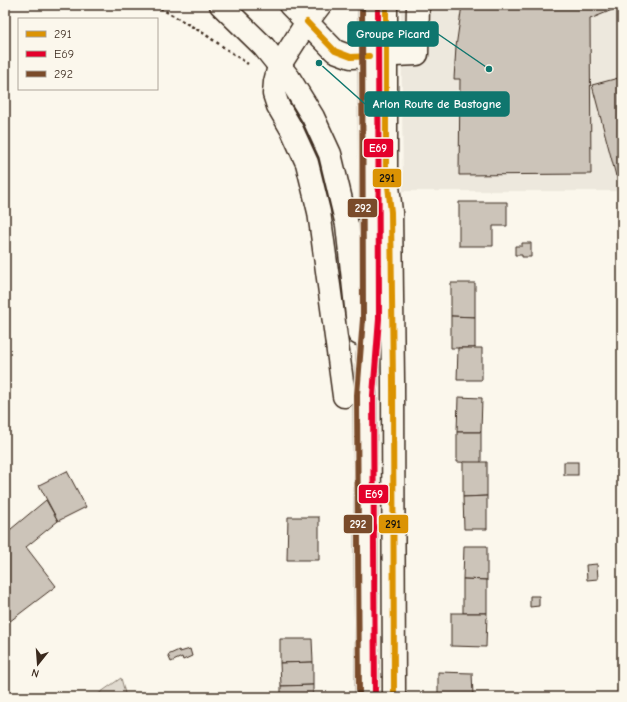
<svg xmlns="http://www.w3.org/2000/svg" width="627" height="702" viewBox="0 0 627 702" font-family="'Comic Neue',sans-serif">
	<rect width="100%" height="100%" fill="#fbf7ec"/>
	<filter id="ink" filterUnits="userSpaceOnUse"><feTurbulence type="fractalNoise" baseFrequency=".025" numOctaves="2"/><feDisplacementMap in="SourceGraphic" scale="8" xChannelSelector="R" yChannelSelector="G"/><feConvolveMatrix kernelMatrix="1 2 1 2 8 2 1 2 1" color-interpolation-filters="sRGB"/></filter>
	<g filter="url(#ink)">
		<polygon fill="#ede8dd" points="401,5 622,5 622,191 403,191"/>
		<polygon fill="#dfd9ce" stroke="#8d8276" points="121,678 126,697 94,697"/>
		<g fill="#ccc4b9" stroke="#3b2a1e">
			<polygon points="462,5 622,5 622,6 590,19 591,174 459,175 460,79 454,79 456,47"/>
			<polygon points="622,77 622,175 616,176 592,85"/>
			<polygon points="459,202 507,202 507,226 493,226 493,246 459,246"/>
			<polygon points="522,243 531,243 531,257 522,257 522,255 515,255 515,246 522,246"/>
			<polygon points="451,283 475,283 475,317 451,316"/>
			<polygon points="451,316 475,317 475,348 451,348"/>
			<polygon points="458,348 482,348 482,380 457,380"/>
			<polygon points="458,397 482,398 481,432 457,432"/>
			<polygon points="457,432 481,432 481,463 457,462"/>
			<polygon points="463,462 487,462 487,496 463,497"/>
			<rect x="564" y="462" width="14" height="13"/>
			<polygon points="67,471 86,507 58,521 39,485"/>
			<polygon points="487,496 487,529 464,529 463,497"/>
			<polygon points="46,500 58,521 26,547 56,586 5,625 5,534"/>
			<polygon points="288,517 319,517 319,560 287,560"/>
			<polygon points="464,546 487,546 487,580 463,579"/>
			<polygon points="597,564 598,579 587,580 586,565"/>
			<polygon points="463,579 487,580 487,613 463,613"/>
			<polygon points="530,596 539,596 539,606 530,607"/>
			<polygon points="451,613 487,613 486,647 451,646"/>
			<polygon points="280,639 312,639 313,662 280,663"/>
			<polygon points="190,649 192,656 183,660 182,657 171,662 168,655 179,650 180,652"/>
			<polygon points="313,662 313,685 281,686 280,663"/>
			<polygon points="438,672 472,673 473,695 438,695"/>
			<polygon points="313,685 313,697 281,697 281,686"/>
			<rect x="438" y="695" width="35" height="2"/>
		</g>
		<g fill="none" stroke-linecap="round" stroke-linejoin="round">
			<g stroke="#3b2a1e" stroke-width="25">
				<g id="minor">
					<polyline points="290,5 335,51 351,57 417,54 418,5"/>
					<polyline points="320,5 307,22 279,66 275,82 274,94 278,106 292,130 307,163 319,212 344,396"/>
				</g>
			</g>
			<g stroke="#3b2a1e" stroke-width="25">
				<g id="major">
					<polyline points="221,5 264,47 289,78 313,117 330,154 347,225 359,334"/>
					<polyline points="386,5 386,169 391,212 393,382 394,697"/>
					<polyline points="367,697 365,395 371,319 370,5"/>
				</g>
			</g>
			<polyline stroke="#3b2a1e" stroke-width="2.5" stroke-dasharray="3 3" stroke-linecap="butt" points="155,5 203,33 248,64"/>
			<use href="#minor" stroke="#fbf7ec" stroke-width="22"/>
			<use href="#major" stroke="#fbf7ec" stroke-width="22"/>
			<g stroke="#fbf7ec" stroke-width="9">
				<g id="bus-1">
					<polyline points="386,5 386,169 391,212 393,382 394,697"/>
					<polyline points="307,22 335,51 351,57 369,56"/>
				</g>
			</g>
			<g stroke="#fbf7ec" stroke-width="9">
				<polyline id="bus-2" points="375,697 373,395 379,319 378,5"/>
			</g>
			<g stroke="#fbf7ec" stroke-width="9">
				<polyline id="bus-3" points="359,697 357,395 363,319 362,5"/>
			</g>
			<use href="#bus-1" stroke="#db9304" stroke-width="6"/>
			<use href="#bus-2" stroke="#e4002b" stroke-width="6"/>
			<use href="#bus-3" stroke="#7a4b2a" stroke-width="6"/>
		</g>
	</g>
	<path fill="none" stroke="#0f766e" stroke-width="1.5" d="M489 69L438 34M319 63L365 104"/>
	<g fill="#0f766e" stroke="#fbf7ec" stroke-width="1.5">
		<circle cx="489" cy="69" r="4"/>
		<circle cx="319" cy="63" r="4"/>
	</g>
	<g fill="#0f766e" stroke="#0f766e" stroke-width="1.5">
		<rect x="348" y="22" width="90" height="24" rx="4"/>
		<rect x="365" y="92" width="144" height="24" rx="4"/>
	</g>
	<g font-size="12" text-anchor="middle" font-weight="bold" fill="#fff">
		<text x="393" y="38">Groupe Picard</text>
		<text x="437" y="108">Arlon Route de Bastogne</text>
	</g>
	<g stroke="#fbf7ec" stroke-width="1.5">
		<rect x="363" y="138" width="31" height="20" rx="4" fill="#e4002b"/>
		<rect x="372" y="168" width="30" height="20" rx="4" fill="#db9304"/>
		<rect x="347" y="198" width="31" height="20" rx="4" fill="#7a4b2a"/>
		<rect x="358" y="484" width="31" height="20" rx="4" fill="#e4002b"/>
		<rect x="378" y="514" width="31" height="20" rx="4" fill="#db9304"/>
		<rect x="343" y="514" width="30" height="20" rx="4" fill="#7a4b2a"/>
	</g>
	<g font-size="11" text-anchor="middle" font-weight="bold" fill="#fff">
		<text x="378" y="152">E69</text>
		<text x="363" y="212">292</text>
		<text x="374" y="498">E69</text>
		<text x="358" y="528">292</text>
	</g>
	<g font-size="11" text-anchor="middle" font-weight="bold" fill="#111">
		<text x="387" y="182">291</text>
		<text x="393" y="528">291</text>
	</g>
	<rect width="627" height="702" fill="none" stroke="#fbf7ec" stroke-width="20"/>
	<rect x="10" y="10" width="607" height="682" fill="none" stroke="#3b2a1e" stroke-width="1.5" filter="url(#ink)"/>
	<rect x="18" y="18" width="140" height="72" fill="#fbf7ec" stroke="#aea59a"/>
	<rect x="26" y="31" width="20" height="6" fill="#db9304" stroke="#aea59a"/>
	<text x="54" y="38" font-size="12" fill="#3b2a1e">291</text>
	<rect x="26" y="51" width="20" height="6" fill="#e4002b" stroke="#aea59a"/>
	<text x="54" y="58" font-size="12" fill="#3b2a1e">E69</text>
	<rect x="26" y="71" width="20" height="6" fill="#7a4b2a" stroke="#aea59a"/>
	<text x="54" y="78" font-size="12" fill="#3b2a1e">292</text>
	<g transform="translate(38 664) rotate(197)" stroke="#fbf7ec" stroke-width="3" paint-order="stroke">
	<path d="M0-3L7 15L0 10L-7 15Z" fill="#3b2a1e"/>
	<text y="-6" font-size="11" font-weight="bold" text-anchor="middle" fill="#3b2a1e">N</text>
	</g>
</svg>
